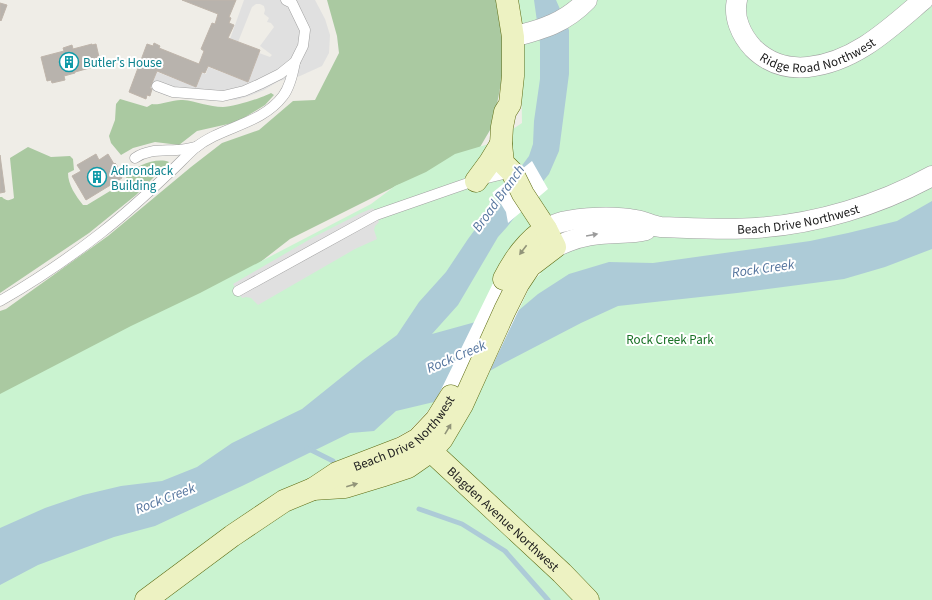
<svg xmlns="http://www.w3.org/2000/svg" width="932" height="600" viewBox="0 0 932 600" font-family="'Source Sans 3',sans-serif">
	<rect width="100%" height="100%" fill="#efede7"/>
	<g fill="#aac9a1">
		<polygon points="327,0 497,0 502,33 502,78 493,125 473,159 398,185 290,239 223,291 0,441 0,311 6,309 108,236 191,167 222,143 259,130 293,101 315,100 339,53 337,36"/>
		<path d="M271,93L274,95L265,105L237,122L197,131L179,145L155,142L133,148L121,155L111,143L109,136L115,120L116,104L120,99L147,107L152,104C158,106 173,99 183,100C196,101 209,107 223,107C233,107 262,98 271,93Z"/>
		<path d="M28,147L51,157L70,156L73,159L74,170L68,173C68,185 76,196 83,205H87L115,188L127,184L126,176C135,166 156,157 169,162L136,195L89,233L0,293V197H2C6,201 9,201 14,198L10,158Z"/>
	</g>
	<polygon fill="#caf3d0" points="518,0 932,0 932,600 0,600 0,394 131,326 200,293 371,204 395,186 426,172 455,154 492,143 522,123 520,8"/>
	<g fill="#e0e0e0">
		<polygon points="244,0 315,0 325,19 330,35 329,53 322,66 300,76 279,81 264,90 249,96 236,100 222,100 167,96 150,89 157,72 196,87 202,73 206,74 208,67 248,82 259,53 270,57 272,55 260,46 274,27 271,23 267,22 269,18 264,14 265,10 264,6 260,4 256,4 252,7 238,42 230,39"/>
		<polygon points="373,208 379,222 375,226 374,230 377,239 355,249 258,305 251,298 246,297 242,298 233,284 312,238 361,213"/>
	</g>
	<polygon fill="#adcbd7" points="534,0 556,0 569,30 569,74 559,151 549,174 507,227 498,237 458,305 432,334 519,310 538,294 569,274 609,262 653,263 810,241 848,233 897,221 932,201 932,249 885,267 844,279 737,293 618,306 581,323 504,363 434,402 396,411 374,431 350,433 242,486 170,519 155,526 114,537 38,565 0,585 0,528 45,508 83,495 121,486 162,481 197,467 232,443 302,409 363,360 397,335 419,302 446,272 468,239 529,156 533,144 534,121 540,79 540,43"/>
	<g fill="#fff">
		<polygon points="532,161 548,189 508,223 506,212 496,196 492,193"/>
		<polygon points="541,273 532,282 479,394 367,454 410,430 427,412 438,396 496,277"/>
	</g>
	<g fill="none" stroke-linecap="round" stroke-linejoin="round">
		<g stroke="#adcbd7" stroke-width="5">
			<polyline points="307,448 333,461"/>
			<polyline points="419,509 462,524 505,551 548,600"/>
		</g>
	</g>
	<g fill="#b8b3ad" stroke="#bfb5ab">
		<polygon points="182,0 236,0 229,17 231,18 229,23 234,25 228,38 260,50 248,82 208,66 205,73 202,72 196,87 157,71 150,88 152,89 150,96 147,95 146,99 129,92 147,44 153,46 154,43 160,46 159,48 199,64 204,51 201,49 212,23 215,24 218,14"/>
		<polygon points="0,3 7,5 1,21 0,20"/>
		<polygon points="92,44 92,45 96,44 99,57 95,58 97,66 75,72 75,73 64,76 65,80 52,83 51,80 47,81 41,57 64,51 63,48 72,45 73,49"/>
		<polygon points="96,154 99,160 108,154 114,164 115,163 116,164 118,168 117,169 122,178 86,200 72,176 81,171 77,165"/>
		<polygon points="0,155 5,192 0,193"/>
	</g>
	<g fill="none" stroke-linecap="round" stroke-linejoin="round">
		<g stroke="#a1a1a1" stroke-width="11">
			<g id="lane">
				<polyline points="157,86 173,92 223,96 244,91 260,84 280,74 295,62 303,46 305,30 292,3 286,0"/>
				<path d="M135,158C148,149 162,151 177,150C184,150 190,148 196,147"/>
				<polyline points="238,291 376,215 471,182 511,172"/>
				<path d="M0,301C35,281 69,258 101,233C124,215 147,194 169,173C178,165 186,156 195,148C222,126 261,125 283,96C290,87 293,73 295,62"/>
			</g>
		</g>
		<g stroke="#a1a1a1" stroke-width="21">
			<g id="street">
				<path id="s1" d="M737,0C733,17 741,35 753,48C768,63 787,69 808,67C855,62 889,29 923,0"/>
				<path d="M513,37C543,29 565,23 587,0"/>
				<path id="s2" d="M546,229C551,226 557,223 562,222C581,217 616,216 635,220C644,221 652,226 661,227C693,228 724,230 756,228C816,224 879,205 932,176"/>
				<path d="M555,247C570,240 584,235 600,234C615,232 631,234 646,230"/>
			</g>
		</g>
		<g stroke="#5c6b12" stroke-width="23">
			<g id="secondary">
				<polyline points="476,181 490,162 501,144"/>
				<path d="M504,279C513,261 528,239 546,229"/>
				<path id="s3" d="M420,441L562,573L588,600"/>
				<polyline points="313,489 345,487 381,476 408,467 431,451 442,439 462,405 505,310 518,284 530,266 555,247 546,229 523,194 512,172 503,163 501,144 502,127 505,112 510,104 513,76 513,37 507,0"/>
				<path id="s4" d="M146,600L232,536L284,501L313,489L337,473L402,448L418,439L436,420L451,396"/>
			</g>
		</g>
		<use href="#lane" stroke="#fff" stroke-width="10"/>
		<use href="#street" stroke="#fff" stroke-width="20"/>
		<use href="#secondary" stroke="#edf2c2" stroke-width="22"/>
	</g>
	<defs><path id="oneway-solid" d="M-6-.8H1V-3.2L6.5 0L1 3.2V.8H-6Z"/></defs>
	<use fill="#9b9b9b" href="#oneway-solid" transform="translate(592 235) rotate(-10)"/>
	<g fill="#919479">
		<use href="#oneway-solid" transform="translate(523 250) rotate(127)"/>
		<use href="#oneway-solid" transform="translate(448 429) rotate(-59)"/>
		<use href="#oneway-solid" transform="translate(352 485) rotate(-16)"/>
	</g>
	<defs>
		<g id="building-ring" transform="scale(1)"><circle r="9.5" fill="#fff" stroke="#0f9aa8" stroke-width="1.5"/><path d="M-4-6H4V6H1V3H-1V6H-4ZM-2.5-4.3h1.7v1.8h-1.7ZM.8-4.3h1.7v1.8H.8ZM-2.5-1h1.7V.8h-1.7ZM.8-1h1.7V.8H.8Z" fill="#0f9aa8"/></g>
	</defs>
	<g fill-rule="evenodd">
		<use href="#building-ring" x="69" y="62"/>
		<use href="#building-ring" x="97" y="177"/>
	</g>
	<g text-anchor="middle" stroke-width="4" stroke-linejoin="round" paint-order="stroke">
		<g font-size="13" fill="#202020" stroke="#fff">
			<text dy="5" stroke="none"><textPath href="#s1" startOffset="124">Ridge Road Northwest</textPath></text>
			<text dy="5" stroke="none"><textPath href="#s2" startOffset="256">Beach Drive Northwest</textPath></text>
			<text dy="5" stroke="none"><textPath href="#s4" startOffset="310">Beach Drive Northwest</textPath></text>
			<text dy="5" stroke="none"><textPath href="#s3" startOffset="114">Blagden Avenue Northwest</textPath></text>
		</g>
		<g font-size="13" fill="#0d838f" stroke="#fff" text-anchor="start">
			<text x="83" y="67">Butler's House</text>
			<text x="111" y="175">Adirondack<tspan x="111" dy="15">Building</tspan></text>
		</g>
		<g font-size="13" fill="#197226" stroke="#fff">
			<text x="670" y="344">Rock Creek Park</text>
		</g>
		<g font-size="14" font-style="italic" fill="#54749d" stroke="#fff">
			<text transform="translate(498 198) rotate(-54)" y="5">Broad Branch</text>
			<text transform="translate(763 268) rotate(-8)" y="5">Rock Creek</text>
			<text transform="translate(456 356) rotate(-23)" y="5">Rock Creek</text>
			<text transform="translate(165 498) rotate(-21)" y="5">Rock Creek</text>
		</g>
	</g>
</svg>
